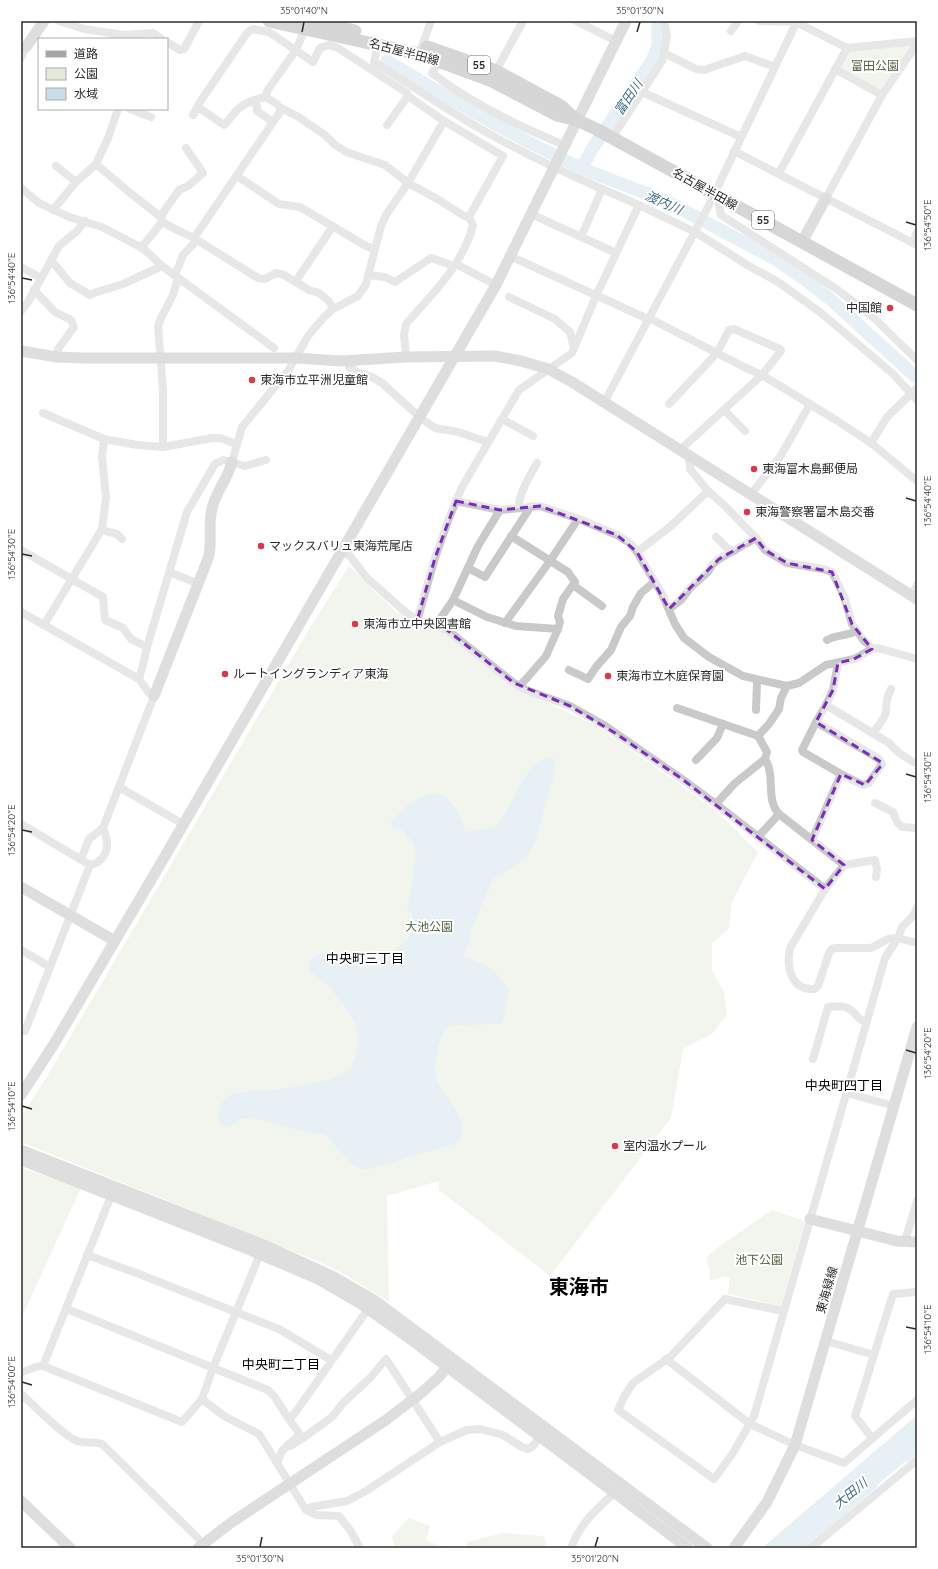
<svg xmlns="http://www.w3.org/2000/svg" width="938" height="1569" viewBox="0 0 938 1569" font-family="Quicksand,'Noto Sans JP',sans-serif">
	<rect width="100%" height="100%" fill="#fff"/>
	<g fill="#e3e9da">
		<polygon points="908,43 910,46 909,49 881,90 839,67 848,50"/>
		<polygon points="349,566 394,610 413,621 443,630 468,652 514,687 599,727 714,809 758,852 732,902 729,929 712,943 712,971 724,992 727,1015 712,1034 683,1049 671,1118 550,1276 439,1190 439,1181 387,1196 389,1302 347,1276 320,1262 21,1142 21,1117 46,1078 311,626"/>
		<polygon points="21,1168 81,1188 21,1319"/>
		<polygon points="772,1210 805,1221 781,1306 728,1294 730,1278 725,1276 709,1281 710,1271 706,1258 717,1248"/>
		<polygon points="409,1518 430,1526 426,1540 445,1548 394,1548 392,1536"/>
		<polygon points="502,1533 544,1536 547,1548 467,1548 467,1542"/>
	</g>
	<g fill="#c7dde9">
		<path d="M547,758H553L555,764L554,775L534,845L526,857L515,867L503,873L493,879L471,929L467,948L464,954V957L485,965L493,971L509,989L503,1021L500,1024L452,1025C438,1029 432,1068 437,1081C445,1099 475,1123 457,1143L365,1170L361,1169L353,1165L326,1135L283,1126L255,1118L241,1119L229,1127L221,1125C215,1116 221,1100 230,1095C241,1091 254,1091 266,1090C286,1089 336,1083 350,1068C353,1064 355,1059 356,1054C363,1031 352,1014 337,997C334,992 330,987 326,983C320,978 313,976 310,969C305,960 322,951 329,952C339,954 346,964 356,966C365,969 373,964 382,967L388,961V954L395,951C400,944 408,940 410,935C414,929 413,920 412,913L407,909L414,875L413,868L416,852L413,843L403,830L393,828L391,822L407,806L417,799L431,793L443,795L455,807L466,832L495,827C499,822 504,816 508,809C518,792 527,764 547,758Z"/>
		<polygon points="917,1415 917,1454 908,1462 906,1461 878,1484 877,1487 806,1548 762,1548"/>
	</g>
	<g fill="none" stroke-linecap="round" stroke-linejoin="round">
		<g stroke="#c7dde9" stroke-width="13">
			<polyline points="387,61 472,111 530,143 583,169 666,201 777,260 811,284 829,298 917,378"/>
			<polyline points="583,169 585,162 592,149 652,61 658,46 658,21"/>
		</g>
		<g stroke="#c9c9c9" stroke-width="8">
			<polyline points="59,21 84,29 124,35 153,33 162,39"/>
			<polyline points="576,21 616,41"/>
			<polyline points="759,21 796,22 847,48 917,41"/>
			<path d="M305,29L296,50L267,91L266,97L277,104L279,107L297,116L325,135L334,144L346,152L385,165L408,183L439,200L464,216L469,217L473,225C463,265 432,294 406,324L404,334L406,357"/>
			<polyline points="731,31 738,21"/>
			<polyline points="167,42 180,50 184,49 199,21"/>
			<path d="M378,44L374,62C412,85 449,112 488,133C525,154 563,172 602,189"/>
			<polyline points="422,46 431,21"/>
			<polyline points="664,53 696,69 704,70 745,56 775,67"/>
			<polyline points="21,58 26,47"/>
			<path d="M439,61L432,73C472,104 518,126 564,145"/>
			<polyline points="835,69 882,95"/>
			<polyline points="496,71 523,21"/>
			<polyline points="642,92 741,137"/>
			<polyline points="253,101 257,106 257,111 273,122"/>
			<path d="M198,107L224,125C229,121 232,115 237,110C244,103 256,99 266,97"/>
			<polyline points="130,109 151,117"/>
			<polyline points="193,115 200,102 247,33 252,29 269,32 313,62 320,48 329,45 338,48 407,93 408,96"/>
			<polyline points="387,125 408,96 444,121 503,156 469,217"/>
			<polyline points="612,138 662,61 664,53 667,35 664,21"/>
			<polyline points="734,151 917,245"/>
			<polyline points="96,164 129,192 162,218 162,222 177,230 194,238 258,278 265,279 276,273 284,275 309,290 319,293 329,301 333,309"/>
			<polyline points="56,166 76,182"/>
			<polyline points="779,173 847,48"/>
			<polyline points="237,176 279,204 300,207 366,246 374,249"/>
			<polyline points="21,188 39,203 69,217 102,227 144,249 162,266 274,348"/>
			<polyline points="723,198 719,205 721,215 835,288 873,317 917,360"/>
			<polyline points="826,198 882,95 917,44"/>
			<polyline points="53,210 76,182 96,164 108,138 118,109"/>
			<polyline points="531,214 616,253"/>
			<polyline points="160,217 179,190 188,186 203,173 186,148"/>
			<polyline points="581,237 602,189 639,205 695,232 749,266 778,282 820,312 892,373 917,400"/>
			<polyline points="915,237 917,232"/>
			<polyline points="194,238 282,109"/>
			<polyline points="141,248 162,222"/>
			<polyline points="510,256 648,319"/>
			<polyline points="51,260 70,283 90,295 94,293 123,284 162,266"/>
			<polyline points="456,264 496,285"/>
			<polyline points="21,267 41,278"/>
			<polyline points="174,275 179,266 183,255 197,240"/>
			<polyline points="368,275 385,277 395,282 431,258 454,266"/>
			<polyline points="296,281 333,226"/>
			<polyline points="34,290 55,312 71,320 74,327 58,349 57,357"/>
			<polyline points="509,297 555,319 570,332 574,348"/>
			<polyline points="21,311 28,302 59,246 77,231 85,221"/>
			<polyline points="649,318 746,368 762,375 836,420 871,443 917,481"/>
			<polyline points="348,361 349,367 357,372 372,377 382,383 414,412 420,415"/>
			<polyline points="604,403 709,205 797,21"/>
			<polyline points="669,404 717,353 729,330 734,329 780,349 781,351 762,375 681,449"/>
			<polyline points="724,410 745,431"/>
			<polyline points="43,413 104,439 137,445 163,447 212,438 220,438 236,444"/>
			<polyline points="419,417 435,428 458,432 488,442"/>
			<polyline points="502,419 533,436"/>
			<polyline points="871,443 887,417 917,388"/>
			<polyline points="163,447 163,390 158,326 161,318 173,295 178,278"/>
			<polyline points="689,454 690,469 708,491 724,505 756,538 765,550 787,563 823,569 832,572 844,596 852,624 864,641 868,644 872,649"/>
			<polyline points="232,462 242,427 288,371 308,336 324,317 333,309 358,296 366,284 381,226 386,215 408,183 444,121"/>
			<polyline points="751,494 780,457 810,404"/>
			<polyline points="456,501 500,510"/>
			<path d="M519,507C518,494 531,474 537,463"/>
			<polyline points="101,530 117,534 122,539"/>
			<polyline points="511,536 568,572 575,582 563,599 558,616 560,622 558,629 546,656 527,678 519,686"/>
			<polyline points="716,537 727,548 734,551"/>
			<polyline points="21,550 103,597 105,620 123,628 131,639 147,647"/>
			<polyline points="342,551 350,556 366,577 403,610 417,621 436,625"/>
			<polyline points="637,552 671,526 708,491"/>
			<polyline points="468,568 485,577 531,506"/>
			<polyline points="169,572 199,584"/>
			<polyline points="573,585 602,606"/>
			<polyline points="912,595 917,585"/>
			<polyline points="453,600 487,617 516,626 558,629"/>
			<polyline points="669,609 681,600 690,588 708,572 712,565 719,559 756,538"/>
			<path d="M21,612L139,679L149,693L154,696L103,828C105,833 107,839 107,844C107,855 100,863 90,865L21,824"/>
			<polyline points="417,621 435,558 449,518 462,487 519,390 572,353 596,296 639,205"/>
			<polyline points="505,623 550,561 578,519"/>
			<polyline points="44,625 102,529 106,498 102,457 104,439"/>
			<path d="M827,640C835,635 847,636 857,631"/>
			<polyline points="838,663 833,690 826,705 889,743 899,753 913,762"/>
			<polyline points="569,670 588,679 596,667 611,650 621,627 630,616 633,607 641,593 654,582"/>
			<polyline points="139,679 143,665 147,647 187,512 215,464 223,460 245,466 266,460"/>
			<polyline points="787,686 781,698 779,709 769,724 758,736 767,752 765,759 734,784 716,804 682,779 604,725 570,706 526,690 514,683 447,630 436,625 453,600 478,546 500,510 540,506 579,519 617,535 630,543 637,552 662,594 675,624 684,638 709,657 743,676 787,686 799,683 826,665 854,659 872,649 878,648 917,659"/>
			<polyline points="677,708 758,736"/>
			<polyline points="756,710 757,681"/>
			<polyline points="816,722 826,705"/>
			<path d="M873,733C877,727 886,718 886,711C887,700 886,700 891,689"/>
			<path d="M765,759C776,776 765,799 779,814"/>
			<polyline points="696,760 717,738 723,724"/>
			<polyline points="119,787 183,824"/>
			<polyline points="875,803 893,812 897,822 902,827 917,828"/>
			<polyline points="716,804 825,889"/>
			<polyline points="758,837 779,814 844,865"/>
			<polyline points="812,840 841,774 863,785 869,783 882,764 879,759 816,722 802,750 803,752 841,774"/>
			<polyline points="81,859 89,839 103,828"/>
			<path d="M876,877L877,869L875,860L844,865L825,889L790,948C786,967 791,991 815,989L818,986L829,953L832,949L836,948H871L888,939L898,938L902,927L913,916L917,908"/>
			<polyline points="21,950 50,967"/>
			<polyline points="21,1031 25,1031 90,865"/>
			<path d="M813,1059L828,1007C835,1006 845,1006 851,1010C858,1015 856,1019 866,1022"/>
			<polyline points="847,1093 894,1106"/>
			<polyline points="905,1241 917,1201"/>
			<polyline points="87,1255 139,1274 279,1329 331,1360"/>
			<polyline points="67,1309 268,1390 274,1396 289,1419 295,1413 368,1309"/>
			<polyline points="783,1311 725,1299 670,1357 633,1383 624,1397 618,1410 714,1479 733,1453 754,1416 885,958 898,938 917,943"/>
			<polyline points="826,1341 874,1355"/>
			<polyline points="666,1359 750,1424 795,1445 844,1463 917,1400"/>
			<polyline points="43,1366 111,1196"/>
			<path d="M21,1372C29,1371 36,1365 43,1366L182,1422L202,1399L213,1368L260,1254"/>
			<path d="M21,1394C35,1406 61,1434 77,1441C85,1444 94,1441 102,1444L208,1548"/>
			<polyline points="202,1399 224,1416 259,1434 306,1510 316,1515 339,1516 350,1530 360,1548"/>
			<polyline points="872,1438 855,1416 893,1294 917,1292"/>
			<polyline points="288,1445 290,1446 303,1438 332,1417 343,1403 371,1377 386,1359 440,1442"/>
			<polyline points="277,1463 282,1451 298,1436 299,1433 289,1419"/>
			<polyline points="306,1510 311,1507 347,1501 366,1491 440,1442 467,1430 480,1429 503,1435 522,1447 528,1449 532,1447 540,1437"/>
			<path d="M571,1548C581,1522 595,1511 614,1493"/>
			<polyline points="811,1548 917,1460"/>
		</g>
		<g stroke="#b6b6b6" stroke-width="11">
			<polyline points="26,47 44,21"/>
			<polyline points="802,242 826,198"/>
			<polyline points="21,351 57,357 84,358 296,358 341,361 406,357 495,356 521,361 548,369 572,382 917,599"/>
			<path d="M154,696L209,556C212,541 208,524 212,509C215,492 228,479 232,462"/>
			<polyline points="21,887 115,941"/>
			<polyline points="21,1095 54,1044 161,863 496,285 626,21"/>
			<polyline points="21,1150 264,1245 332,1276 374,1300 707,1548"/>
			<polyline points="21,1160 250,1250 318,1279 361,1304 413,1341 688,1548"/>
			<polyline points="810,1219 897,1241 917,1242"/>
			<polyline points="21,1501 70,1548"/>
			<polyline points="198,1548 232,1522 386,1420 420,1394 439,1377 451,1362"/>
			<polyline points="734,1548 767,1502 795,1445 917,1027"/>
		</g>
		<g stroke="#a4a4a4" stroke-width="13">
			<polyline points="269,21 419,54 492,81 557,115 577,120 596,129 917,305"/>
			<polyline points="314,21 355,31"/>
			<polyline points="427,47 496,71 561,106 575,119"/>
		</g>
	</g>
	<path d="M0 0H938V1569H0ZM456,501L500,510L540,506L617,535L637,552L669,609L719,559L756,538L765,550L787,563L832,572L852,624L872,649L854,659L838,663L833,690L816,722L881,762V766L865,785L841,774L812,840L844,865L825,889L682,779L615,733L570,706L514,683L447,630L417,621L435,558Z" fill="#fff" fill-opacity=".55" fill-rule="evenodd"/>
	<path fill="none" stroke="#7b2cbf" stroke-width="3" stroke-dasharray="8 5" stroke-linejoin="round" d="M456,501L500,510L540,506L617,535L637,552L669,609L719,559L756,538L765,550L787,563L832,572L852,624L872,649L854,659L838,663L833,690L816,722L881,762V766L865,785L841,774L812,840L844,865L825,889L682,779L615,733L570,706L514,683L447,630L417,621L435,558Z"/>
	<path fill="none" stroke="#2c2c2c" stroke-width="1.5" d="M302,32L304,22M637,32L640,22M906,222L916,225M22,278L32,280M906,498L916,501M22,554L32,556M906,774L916,777M22,830L32,832M906,1050L916,1053M22,1106L32,1109M906,1327L916,1329M22,1382L32,1385M260,1547L262,1537M595,1547L598,1537"/>
	<g fill="#db3749" stroke="#fff" stroke-width="1.5">
		<circle cx="890" cy="308" r="4"/>
		<circle cx="252" cy="380" r="4"/>
		<circle cx="754" cy="469" r="4"/>
		<circle cx="747" cy="512" r="4"/>
		<circle cx="261" cy="546" r="4"/>
		<circle cx="355" cy="624" r="4"/>
		<circle cx="225" cy="674" r="4"/>
		<circle cx="608" cy="676" r="4"/>
		<circle cx="615" cy="1146" r="4"/>
	</g>
	<g text-anchor="middle" stroke-width="4" stroke-linejoin="round" paint-order="stroke">
		<g fill="#fff" stroke="#6b6b6b" stroke-width="1">
			<rect x="468" y="56" width="22" height="18" rx="3"/>
			<rect x="752" y="211" width="22" height="18" rx="3"/>
		</g>
		<g font-size="11" font-weight="bold" fill="#2c2c2c">
			<text x="479" y="69">55</text>
			<text x="763" y="224">55</text>
		</g>
		<g font-size="12" fill="#2c2c2c" stroke="#fff">
			<text transform="translate(404 52) rotate(15)" y="4">名古屋半田線</text>
			<text transform="translate(705 189) rotate(29)" y="4">名古屋半田線</text>
			<text transform="translate(827 1290) rotate(-74)" y="4">東海緑線</text>
		</g>
		<g font-size="12" fill="#51653d" stroke="#fff">
			<text x="875" y="70">富田公園</text>
			<text x="429" y="931">大池公園</text>
			<text x="759" y="1264">池下公園</text>
		</g>
		<g font-size="12" fill="#2c2c2c" stroke="#fff" text-anchor="start">
			<text x="882" y="312" text-anchor="end">中国館</text>
			<text x="260" y="384">東海市立平洲児童館</text>
			<text x="762" y="473">東海富木島郵便局</text>
			<text x="755" y="516">東海警察署富木島交番</text>
			<text x="269" y="550">マックスバリュ東海荒尾店</text>
			<text x="363" y="628">東海市立中央図書館</text>
			<text x="233" y="678">ルートイングランディア東海</text>
			<text x="616" y="680">東海市立木庭保育園</text>
			<text x="623" y="1150">室内温水プール</text>
		</g>
		<g font-size="13" font-style="italic" fill="#3f6f89" stroke="#fff">
			<text transform="translate(628 97) rotate(-56)" y="5">富田川</text>
			<text transform="translate(664 202) rotate(24)" y="5">渡内川</text>
			<text transform="translate(850 1493) rotate(-39)" y="5">大田川</text>
		</g>
		<g font-size="13" fill="#000" stroke="#fff">
			<text x="365" y="963">中央町三丁目</text>
			<text x="844" y="1090">中央町四丁目</text>
			<text x="281" y="1369">中央町二丁目</text>
		</g>
		<g font-size="20" font-weight="bold" fill="#000" stroke="#fff">
			<text x="579" y="1294">東海市</text>
		</g>
	</g>
	<rect width="938" height="1569" fill="none" stroke="#ffffff" stroke-width="44"/>
	<rect x="38" y="38" width="130" height="72" fill="#ffffff" stroke="#ababab"/>
	<rect x="46" y="51" width="20" height="6" fill="#a4a4a4" stroke="#ababab"/>
	<text x="74" y="58" font-size="12" fill="#2c2c2c">道路</text>
	<rect x="46" y="68" width="20" height="12" fill="#e3e9da" stroke="#ababab"/>
	<text x="74" y="78" font-size="12" fill="#2c2c2c">公園</text>
	<rect x="46" y="88" width="20" height="12" fill="#c7dde9" stroke="#ababab"/>
	<text x="74" y="98" font-size="12" fill="#2c2c2c">水域</text>
	<rect x="22" y="22" width="894" height="1525" fill="none" stroke="#2c2c2c" stroke-width="1.5"/>
	<g font-size="10" text-anchor="middle" fill="#2c2c2c">
		<text x="304" y="14">35°01'40"N</text>
		<text x="640" y="14">35°01'30"N</text>
		<text transform="translate(927 225) rotate(-90)" y="4">136°54'50"E</text>
		<text transform="translate(11 278) rotate(-90)" y="4">136°54'40"E</text>
		<text transform="translate(927 501) rotate(-90)" y="4">136°54'40"E</text>
		<text transform="translate(11 554) rotate(-90)" y="4">136°54'30"E</text>
		<text transform="translate(927 777) rotate(-90)" y="4">136°54'30"E</text>
		<text transform="translate(11 830) rotate(-90)" y="4">136°54'20"E</text>
		<text transform="translate(927 1053) rotate(-90)" y="4">136°54'20"E</text>
		<text transform="translate(11 1106) rotate(-90)" y="4">136°54'10"E</text>
		<text transform="translate(927 1329) rotate(-90)" y="4">136°54'10"E</text>
		<text transform="translate(11 1382) rotate(-90)" y="4">136°54'00"E</text>
		<text x="260" y="1562">35°01'30"N</text>
		<text x="595" y="1562">35°01'20"N</text>
	</g>
</svg>
